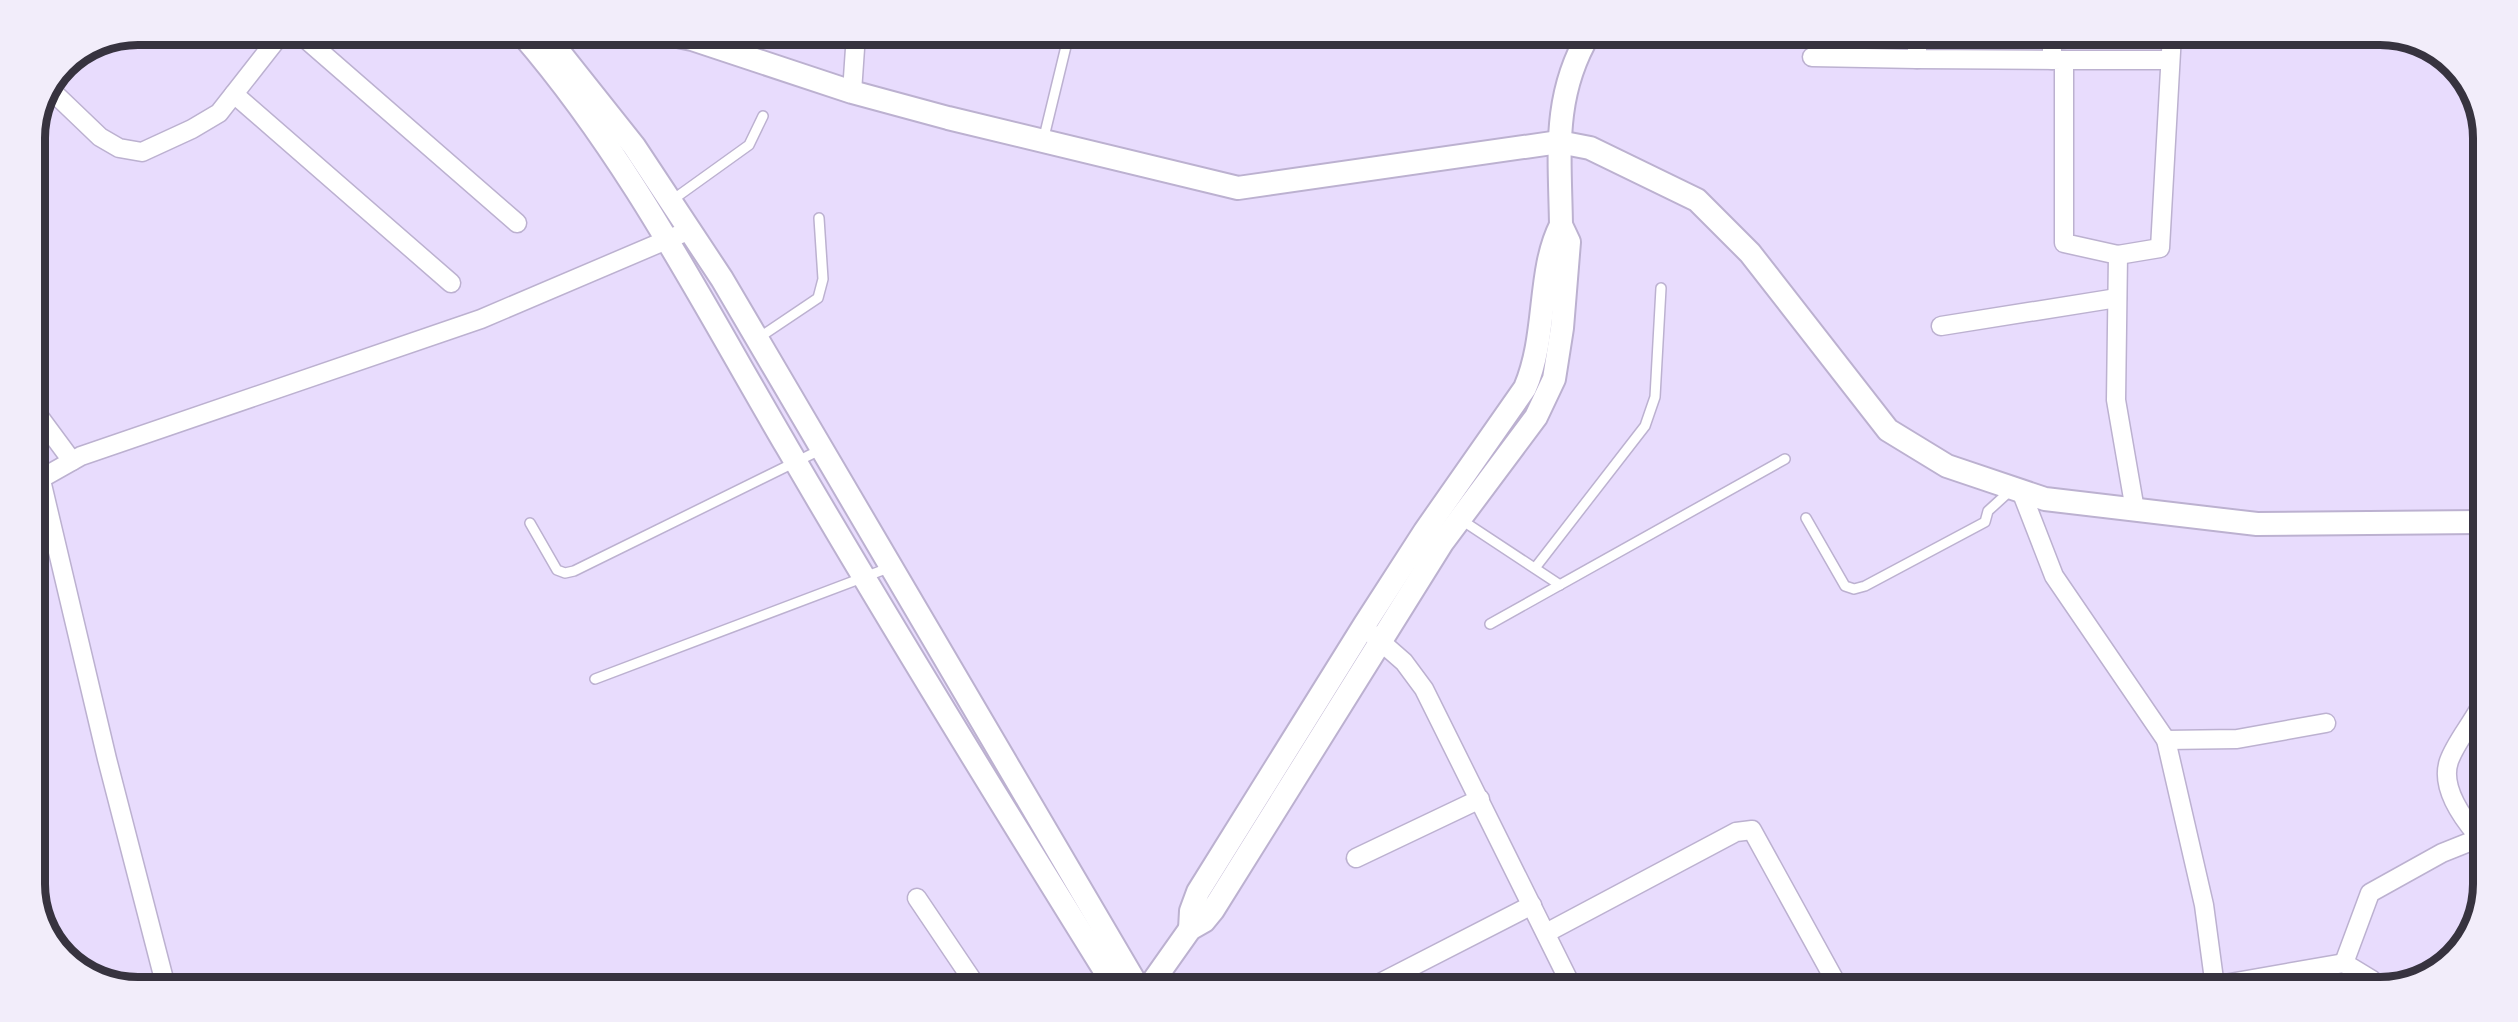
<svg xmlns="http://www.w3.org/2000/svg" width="2518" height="1022" viewBox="0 0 2518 1022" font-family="'Fira Sans Condensed',sans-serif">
	<rect width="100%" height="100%" fill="#e8dcfd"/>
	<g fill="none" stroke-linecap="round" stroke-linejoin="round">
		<g stroke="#bcb1d0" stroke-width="12">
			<g id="service">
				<polyline points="1043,141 1069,34"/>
				<polyline points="671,201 749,145 763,116"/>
				<polyline points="757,339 818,298 823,279 819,218"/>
				<polyline points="1806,518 1845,586 1854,589 1865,586 1985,522 1988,511 2011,490"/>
				<polyline points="1460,519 1560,585"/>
				<polyline points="530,523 557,570 565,573 574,571 820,450"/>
				<polyline points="1535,568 1645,426 1655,397 1661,288"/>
				<polyline points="1490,624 1785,459"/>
				<polyline points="595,679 891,567"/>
			</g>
		</g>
		<g stroke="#bcb1d0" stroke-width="21">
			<g id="minor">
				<polyline points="300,34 517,223"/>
				<polyline points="1917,34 1917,59 2064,60 2064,243 2118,255 2116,400 2135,510"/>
				<polyline points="2052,34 2052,60"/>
				<polyline points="1812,57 1917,59"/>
				<polyline points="2064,60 2170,60"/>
				<polyline points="53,92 100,137 119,148 142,152 192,129 219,113 281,34"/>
				<polyline points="852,92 856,34"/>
				<polyline points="234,94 451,283"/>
				<polyline points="2118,255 2160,248 2172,34"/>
				<polyline points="1941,326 2117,298"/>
				<polyline points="35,411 72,461"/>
				<polyline points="41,480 107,759 166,987"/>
				<polyline points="35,482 81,456 481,319 690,230"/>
				<polyline points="2021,491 2054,576 2166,740 2204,905 2215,987"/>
				<polyline points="1372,634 1404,662 1424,689 1572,987"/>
				<polyline points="2166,740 2237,739 2326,723"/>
				<path d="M2477,835C2462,817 2440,787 2449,761C2455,744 2469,727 2478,711"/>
				<polyline points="1356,858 1480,799"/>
				<polyline points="917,898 977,987"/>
				<polyline points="1546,933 1736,832 1752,830 1833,977 1834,987"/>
				<polyline points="1378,984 1532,905"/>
				<polyline points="2207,987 2344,963"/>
				<polyline points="2370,987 2372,980 2344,963 2370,893 2442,853 2477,839"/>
			</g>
		</g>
		<g stroke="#bcb1d0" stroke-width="26">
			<g id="tertiary">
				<path d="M522,34C630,159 704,306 787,447C893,629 1004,809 1115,987"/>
				<polyline points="545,34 634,146 722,279 1138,987"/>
				<polyline points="668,34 692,39 852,92 948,118 1238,188 1559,142 1590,148 1697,200 1750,253 1888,430 1947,466 2045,499 2257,524 2480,522"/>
				<path d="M1190,929L1191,911L1198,892L1365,624L1425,531L1525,388C1548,334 1537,272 1561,225"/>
				<path d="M1149,987L1190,929L1204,921L1213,910L1442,543L1536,417L1554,379L1562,328L1569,242L1561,225C1560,155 1552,97 1589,34"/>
			</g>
		</g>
		<use href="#service" stroke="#fff" stroke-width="9"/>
		<use href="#minor" stroke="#fff" stroke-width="18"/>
		<use href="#tertiary" stroke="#fff" stroke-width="22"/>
	</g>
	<path d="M0 0H2518V1022H0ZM138 45H2380A93 93 0 0 1 2473 138V884A93 93 0 0 1 2380 977H138A93 93 0 0 1 45 884V138A93 93 0 0 1 138 45Z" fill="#f2edfa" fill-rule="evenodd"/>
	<path fill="none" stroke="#37333f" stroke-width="8" d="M138 45H2380A93 93 0 0 1 2473 138V884A93 93 0 0 1 2380 977H138A93 93 0 0 1 45 884V138A93 93 0 0 1 138 45Z"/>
</svg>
